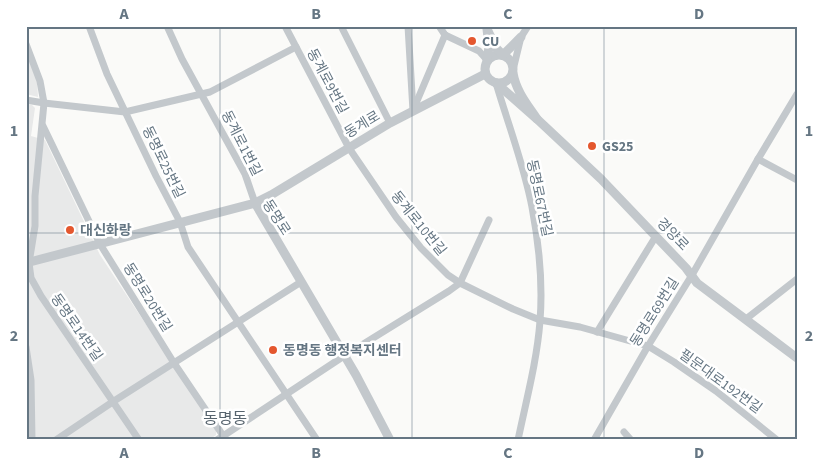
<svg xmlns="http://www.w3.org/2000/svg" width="823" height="466" viewBox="0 0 823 466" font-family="'Source Sans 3','Noto Sans KR',sans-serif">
	<rect width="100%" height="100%" fill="#fafaf8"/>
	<g fill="#e8e9e9">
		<polygon points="26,53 37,81 38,97 26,94"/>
		<polygon points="26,104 32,105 35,108 31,136 45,140 100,255 216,430 216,435 209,440 26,440"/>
	</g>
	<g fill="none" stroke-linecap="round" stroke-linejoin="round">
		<g stroke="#c3c8cc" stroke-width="7">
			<polyline points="89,26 107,74 156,176 180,222 188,247 317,440"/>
			<polyline points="167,26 182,59 245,174 255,203"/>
			<polyline points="285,26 349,148 396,217 421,248 448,275 460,283 513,309 540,320 580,327 648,346 674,362 716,391 777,440"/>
			<polyline points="341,26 390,123"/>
			<polyline points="408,26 413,111"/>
			<polyline points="439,26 445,35"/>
			<polyline points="445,35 479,51 487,60"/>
			<polyline points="26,44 40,81 44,103 35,196 35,226 29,263 31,278 41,296 139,440"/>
			<polyline points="513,70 521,37 528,26"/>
			<path d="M496,83C508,124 524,165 532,207C539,244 543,283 540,321C537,361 526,401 518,440"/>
			<polyline points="26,100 44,103 125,112 210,92 296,47"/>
			<polyline points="414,108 445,35"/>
			<polyline points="43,126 100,244 174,363 226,440"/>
			<polyline points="758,159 797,180"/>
			<polyline points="746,319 797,279"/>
			<polyline points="597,332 656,236"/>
			<polyline points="26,347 31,380 32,440"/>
			<polyline points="624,432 631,440"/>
			<polyline points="56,440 114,401 301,282"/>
			<polyline points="217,440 344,356 449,291 460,283 489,220"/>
			<polyline points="594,440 648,346 692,275 758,159 797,94"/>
		</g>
		<g stroke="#c3c8cc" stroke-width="9">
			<circle cx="499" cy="69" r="14"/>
			<polyline points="487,60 489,47 487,29 496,48 503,55 521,37"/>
			<path d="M496,83L537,119C527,104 516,91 513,73"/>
			<polyline points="537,119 601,179 686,268 697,283 797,358"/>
			<polyline points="255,203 356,375 390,440"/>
			<polyline points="26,263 255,203 271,195 390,123 485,74"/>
		</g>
	</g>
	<path fill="none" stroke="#657683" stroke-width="1" stroke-opacity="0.55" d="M220,26V440M412,26V440M604,26V440M26,233H797"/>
	<g fill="#e4572e" stroke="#fff" stroke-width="2">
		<circle cx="472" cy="41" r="5"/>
		<circle cx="592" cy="146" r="5"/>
		<circle cx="70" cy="230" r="5"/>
		<circle cx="273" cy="350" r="5"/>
	</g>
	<g text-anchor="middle" stroke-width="5" stroke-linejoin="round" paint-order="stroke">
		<g font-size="14" font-weight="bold" fill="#657683" stroke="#fff" text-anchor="start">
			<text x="482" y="46">CU</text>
			<text x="602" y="151">GS25</text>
			<text x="80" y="235">대신화랑</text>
			<text x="283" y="355">동명동 행정복지센터</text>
		</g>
		<g font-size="14" fill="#657683" stroke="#fff">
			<text transform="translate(328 81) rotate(62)" y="5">동계로9번길</text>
			<text transform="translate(362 124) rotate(-31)" y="5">동계로</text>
			<text transform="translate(242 143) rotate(63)" y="5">동계로1번길</text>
			<text transform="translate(164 162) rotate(64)" y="5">동명로25번길</text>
			<text transform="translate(540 198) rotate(78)" y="5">동명로67번길</text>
			<text transform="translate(277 217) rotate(57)" y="5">동명로</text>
			<text transform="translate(419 223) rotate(51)" y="5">동계로10번길</text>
			<text transform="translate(673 234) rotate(46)" y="5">경양로</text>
			<text transform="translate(148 297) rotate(58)" y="5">동명로20번길</text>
			<text transform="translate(654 312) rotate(-58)" y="5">동명로69번길</text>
			<text transform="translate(77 327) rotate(55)" y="5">동명로14번길</text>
			<text transform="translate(721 381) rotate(36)" y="5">필문대로192번길</text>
		</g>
		<g font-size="16" fill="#57646e" stroke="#fff">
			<text x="225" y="424">동명동</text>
		</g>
	</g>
	<rect width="823" height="466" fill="none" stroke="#ffffff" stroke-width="55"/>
	<rect x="28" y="28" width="768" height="410" fill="none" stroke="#657683" stroke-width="2"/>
	<g font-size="16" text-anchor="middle" font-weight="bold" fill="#657683">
		<text x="124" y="19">A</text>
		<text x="316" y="19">B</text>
		<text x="508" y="19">C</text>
		<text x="699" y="19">D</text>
		<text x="14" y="136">1</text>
		<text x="809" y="136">1</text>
		<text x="14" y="341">2</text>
		<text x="809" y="341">2</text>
		<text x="124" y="458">A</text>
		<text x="316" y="458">B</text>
		<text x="508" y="458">C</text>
		<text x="699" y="458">D</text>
	</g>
</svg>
